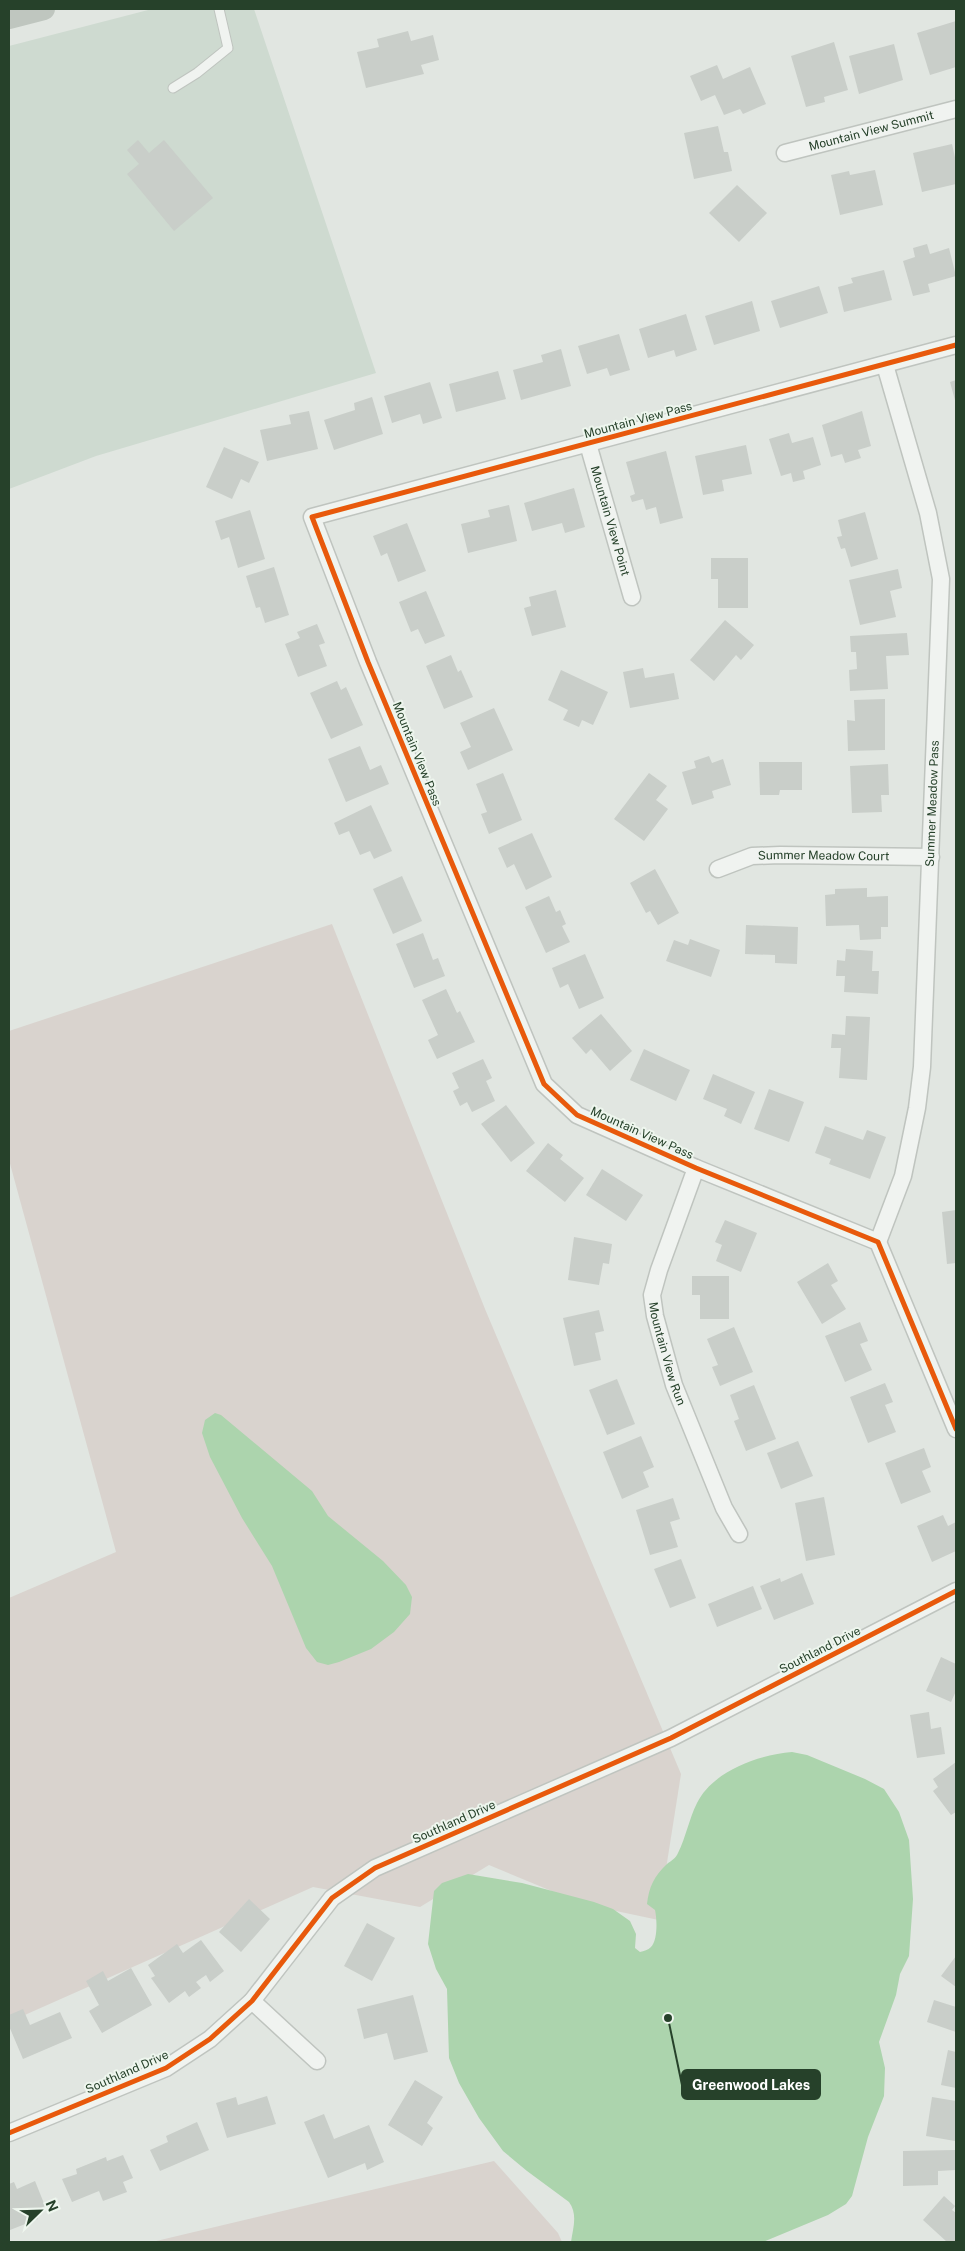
<svg xmlns="http://www.w3.org/2000/svg" width="965" height="2251" viewBox="0 0 965 2251" font-family="'Public Sans',sans-serif">
	<rect width="100%" height="100%" fill="#e1e6e1"/>
	<polygon fill="#cedad0" points="152,9 254,9 376,373 96,456 9,489 9,46"/>
	<g fill="#d9d3ce">
		<polygon points="332,924 485,1309 681,1774 666,1869 668,1922 583,1904 489,1865 420,1907 313,1887 9,2022 9,1598 116,1552 9,1160 9,1031"/>
		<polygon points="494,2161 558,2233 562,2242 152,2242"/>
	</g>
	<g fill="#acd4ad">
		<polygon points="215,1413 221,1415 312,1491 328,1516 383,1561 406,1585 412,1597 410,1614 394,1632 371,1649 339,1662 328,1665 317,1662 306,1648 272,1566 242,1518 210,1457 202,1433 205,1420"/>
		<path d="M792,1752L807,1755L865,1779L884,1789L899,1812L909,1840L913,1899L909,1956L900,1974L896,1995L879,2042L885,2068L884,2096L868,2137L852,2196L846,2204L828,2215L763,2242H571C573,2228 578,2214 569,2202L527,2171L503,2151L479,2118L459,2083L449,2058L447,1989L436,1969L428,1944L434,1891L442,1883L468,1874L522,1883L594,1902L613,1909L630,1921L636,1934L635,1948L640,1952C644,1951 648,1950 651,1947C658,1940 657,1919 655,1910L647,1904C649,1887 654,1876 667,1864C671,1861 676,1858 678,1853C686,1837 689,1819 697,1803C713,1771 758,1755 792,1752Z"/>
	</g>
	<g fill="#c9cec9">
		<polygon points="956,21 956,67 930,75 917,33"/>
		<polygon points="408,31 411,41 433,35 439,60 421,65 424,74 366,88 357,52 379,47 377,39"/>
		<polygon points="834,42 848,90 824,97 825,102 806,107 791,56"/>
		<polygon points="894,44 903,80 859,94 849,56"/>
		<polygon points="717,65 723,79 750,67 766,104 743,114 740,109 724,115 715,95 701,101 690,76"/>
		<polygon points="718,126 724,152 728,152 732,171 694,179 684,133"/>
		<polygon points="138,140 149,153 164,140 213,198 174,231 127,174 139,164 127,150"/>
		<polygon points="952,144 956,162 956,184 922,192 913,153"/>
		<polygon points="875,170 883,205 840,215 831,175 849,171 850,175"/>
		<polygon points="737,185 767,213 739,242 709,213"/>
		<polygon points="927,244 930,254 949,248 956,276 928,284 930,292 913,296 903,261 915,257 913,248"/>
		<polygon points="884,270 892,300 844,312 838,287 853,283 851,278"/>
		<polygon points="819,286 828,313 780,328 771,301"/>
		<polygon points="752,301 760,331 714,345 705,316"/>
		<polygon points="686,314 697,350 676,357 674,350 648,358 639,329"/>
		<polygon points="619,334 630,370 610,376 607,368 587,374 578,346"/>
		<polygon points="561,349 571,386 521,400 513,370 543,362 541,355"/>
		<polygon points="498,371 506,399 456,412 449,384"/>
		<polygon points="956,380 956,404 950,382"/>
		<polygon points="430,382 442,418 423,424 420,414 392,423 384,396"/>
		<polygon points="372,397 383,434 334,450 324,420 355,410 354,403"/>
		<polygon points="309,411 318,449 267,461 260,430 291,424 289,415"/>
		<polygon points="862,411 871,446 858,450 861,458 845,463 842,454 831,457 822,425"/>
		<polygon points="789,433 792,443 813,437 821,465 803,471 805,479 793,482 791,473 781,476 769,439"/>
		<polygon points="746,445 752,474 722,480 724,491 703,495 695,456"/>
		<polygon points="224,447 259,462 249,483 241,479 232,499 206,487"/>
		<polygon points="666,451 683,518 660,524 656,507 646,510 643,499 632,502 630,496 635,494 626,462"/>
		<polygon points="574,488 585,527 565,533 562,523 532,531 524,503"/>
		<polygon points="509,505 517,541 468,553 461,524 490,517 488,510"/>
		<polygon points="250,510 265,559 238,568 229,537 221,540 215,521"/>
		<polygon points="865,512 878,559 851,567 845,548 841,549 837,537 842,536 838,520"/>
		<polygon points="407,523 426,571 398,582 387,553 381,556 373,536"/>
		<polygon points="711,558 748,558 748,608 718,608 718,579 711,579"/>
		<polygon points="274,567 289,615 265,623 260,607 256,608 246,576"/>
		<polygon points="898,569 902,588 890,591 896,617 860,625 849,580"/>
		<polygon points="556,590 566,627 532,636 524,608 531,606 529,597"/>
		<polygon points="426,591 445,636 425,644 418,629 411,632 399,602"/>
		<polygon points="725,620 754,645 741,660 736,655 714,681 690,660"/>
		<polygon points="317,624 325,643 319,645 327,666 298,677 285,644 300,638 297,632"/>
		<polygon points="907,633 909,655 886,656 888,689 850,691 849,670 857,669 856,652 851,652 850,636"/>
		<polygon points="451,655 458,672 461,670 473,697 444,709 426,666"/>
		<polygon points="643,668 645,678 674,673 679,699 630,708 623,672"/>
		<polygon points="561,670 608,692 593,725 582,720 579,727 563,720 568,710 548,700"/>
		<polygon points="337,681 341,690 346,687 363,725 331,739 310,693"/>
		<polygon points="885,699 885,750 848,751 847,720 855,721 854,700"/>
		<polygon points="494,708 513,750 468,770 460,752 471,747 460,723"/>
		<polygon points="360,746 370,770 381,765 389,784 346,802 328,759"/>
		<polygon points="709,756 712,763 723,759 731,785 712,791 714,798 692,805 682,772 696,768 694,761"/>
		<polygon points="759,762 802,762 802,790 780,790 779,795 760,795"/>
		<polygon points="888,764 889,795 881,795 882,812 852,813 850,766"/>
		<polygon points="503,773 522,820 489,834 481,814 487,812 476,784"/>
		<polygon points="649,773 667,786 656,800 668,809 644,841 614,819"/>
		<polygon points="371,805 392,851 374,859 370,851 360,855 349,831 339,835 334,823"/>
		<polygon points="532,833 552,877 526,890 514,864 507,868 498,848"/>
		<polygon points="655,869 679,913 658,925 650,911 646,913 630,883"/>
		<polygon points="402,876 422,921 393,934 373,889"/>
		<polygon points="867,888 867,897 888,896 888,927 881,927 881,939 860,940 859,925 826,926 825,895 835,894 835,889"/>
		<polygon points="549,896 556,912 560,910 566,924 562,926 570,942 546,953 525,907"/>
		<polygon points="746,925 798,927 797,964 775,963 775,955 745,954"/>
		<polygon points="423,933 433,960 438,958 445,976 414,988 396,944"/>
		<polygon points="690,939 720,950 711,977 666,961 674,940 688,945"/>
		<polygon points="846,949 873,951 872,971 879,971 878,994 844,992 845,976 836,976 837,960 845,961"/>
		<polygon points="585,954 604,998 579,1009 568,984 560,988 552,968"/>
		<polygon points="446,989 457,1013 460,1011 475,1042 437,1059 428,1040 438,1035 422,1000"/>
		<polygon points="601,1014 632,1051 610,1071 591,1049 586,1054 572,1038"/>
		<polygon points="846,1016 870,1017 867,1080 839,1078 841,1048 831,1048 832,1034 845,1035"/>
		<polygon points="644,1049 690,1070 676,1101 630,1080"/>
		<polygon points="483,1059 492,1078 486,1081 495,1101 472,1112 467,1102 460,1106 453,1091 459,1088 452,1073"/>
		<polygon points="713,1074 755,1092 741,1124 724,1116 727,1109 703,1099"/>
		<polygon points="769,1089 804,1102 789,1142 754,1129"/>
		<polygon points="506,1105 535,1143 511,1162 481,1124"/>
		<polygon points="825,1126 863,1140 867,1130 886,1137 870,1179 829,1164 831,1159 815,1153"/>
		<polygon points="548,1143 563,1155 560,1159 584,1178 565,1202 526,1171"/>
		<polygon points="602,1169 643,1195 626,1221 586,1195"/>
		<polygon points="956,1210 956,1263 947,1264 942,1212"/>
		<polygon points="725,1220 757,1233 741,1272 716,1261 722,1245 715,1242"/>
		<polygon points="574,1237 612,1244 609,1264 603,1263 599,1285 568,1280"/>
		<polygon points="828,1263 838,1281 831,1285 846,1309 822,1324 797,1282"/>
		<polygon points="692,1276 729,1276 729,1319 700,1319 700,1295 692,1295"/>
		<polygon points="599,1310 604,1331 595,1333 601,1360 574,1366 563,1318"/>
		<polygon points="860,1322 868,1341 860,1344 872,1370 845,1382 825,1336"/>
		<polygon points="734,1327 753,1372 720,1386 712,1367 718,1365 707,1339"/>
		<polygon points="617,1379 635,1424 607,1435 589,1390"/>
		<polygon points="885,1383 893,1402 885,1405 896,1432 868,1443 850,1397"/>
		<polygon points="754,1385 776,1439 746,1451 734,1421 739,1419 730,1395"/>
		<polygon points="641,1436 654,1467 643,1472 649,1487 622,1499 603,1452"/>
		<polygon points="798,1441 813,1476 781,1489 767,1453"/>
		<polygon points="924,1448 931,1467 922,1471 931,1492 901,1504 885,1463"/>
		<polygon points="824,1497 835,1555 806,1561 795,1503"/>
		<polygon points="673,1498 680,1519 670,1522 678,1547 650,1555 636,1510"/>
		<polygon points="943,1515 948,1526 956,1522 956,1551 932,1562 917,1526"/>
		<polygon points="681,1559 696,1598 670,1608 654,1569"/>
		<polygon points="802,1573 814,1604 774,1620 760,1586 780,1578 781,1582"/>
		<polygon points="753,1586 762,1609 717,1627 708,1604"/>
		<polygon points="941,1657 956,1664 956,1691 951,1702 926,1691"/>
		<polygon points="929,1712 931,1729 941,1727 945,1754 917,1758 910,1715"/>
		<polygon points="956,1762 956,1812 951,1815 933,1791 938,1787 933,1779"/>
		<polygon points="249,1899 270,1919 241,1952 219,1932"/>
		<polygon points="367,1923 395,1938 372,1981 344,1966"/>
		<polygon points="201,1940 224,1971 210,1982 206,1975 196,1982 201,1988 189,1997 185,1991 169,2003 151,1978 155,1976 148,1965 177,1944 183,1953"/>
		<polygon points="956,1956 956,1987 941,1976"/>
		<polygon points="131,1968 152,2005 102,2033 89,2011 99,2005 86,1981 103,1971 108,1981"/>
		<polygon points="413,1995 428,2052 394,2060 387,2033 364,2039 357,2009"/>
		<polygon points="934,2000 956,2007 956,2032 927,2022"/>
		<polygon points="23,2009 30,2025 60,2012 72,2038 23,2059 9,2026 9,2015"/>
		<polygon points="948,2050 956,2052 956,2088 941,2085"/>
		<polygon points="415,2080 443,2097 427,2123 433,2128 422,2146 388,2125"/>
		<polygon points="267,2096 276,2124 227,2138 216,2103 236,2097 238,2105"/>
		<polygon points="932,2097 956,2101 955,2141 926,2136"/>
		<polygon points="324,2114 334,2139 369,2125 384,2162 367,2170 365,2163 328,2178 304,2122"/>
		<polygon points="197,2122 209,2150 160,2171 150,2150 168,2142 166,2136"/>
		<polygon points="955,2150 956,2170 938,2171 938,2185 903,2186 903,2151"/>
		<polygon points="123,2155 133,2178 123,2182 127,2192 103,2201 99,2191 72,2202 62,2179 77,2174 76,2169 106,2157 107,2161"/>
		<polygon points="35,2181 45,2206 35,2211 38,2219 10,2230 9,2184 14,2182 17,2189"/>
		<polygon points="944,2196 955,2206 952,2210 956,2213 956,2242 947,2242 923,2220"/>
	</g>
	<g fill="none" stroke-linecap="round" stroke-linejoin="round">
		<g stroke="#bfc4bf" stroke-width="11">
			<polyline id="lane" points="173,88 197,73 228,48 219,9"/>
		</g>
		<g stroke="#bfc4bf" stroke-width="19">
			<g id="street">
				<path id="s1" d="M785,153L956,109"/>
				<polyline points="956,345 312,517 368,662 544,1084 577,1115 696,1168 878,1242 956,1429"/>
				<path id="s2" d="M588,444L632,597"/>
				<path id="s3" d="M718,869L752,856L780,855L931,857"/>
				<path id="s4" d="M696,1168L659,1270L652,1295L655,1316L674,1385L724,1508L739,1534"/>
				<path id="s5" d="M878,1242L903,1176L917,1108L922,1067L941,579L928,513L885,365"/>
				<polyline points="252,2001 317,2061"/>
				<polyline points="9,2133 166,2068 210,2039 252,2001 332,1898 375,1868 671,1738 956,1591"/>
			</g>
		</g>
		<use href="#lane" stroke="#f0f3f0" stroke-width="9"/>
		<use href="#street" stroke="#f0f3f0" stroke-width="16"/>
		<polyline stroke="#bfc6bf" stroke-width="22" points="9,18 44,9"/>
		<g stroke="#eef6ee" stroke-width="8">
			<g id="cycleway">
				<polyline points="956,345 312,517 368,662 544,1084 577,1115 696,1168 878,1242 956,1429"/>
				<polyline points="9,2133 166,2068 210,2039 252,2001 332,1898 375,1868 671,1738 956,1591"/>
			</g>
		</g>
		<use href="#cycleway" stroke="#e8590c" stroke-width="5"/>
	</g>
	<g text-anchor="middle" stroke-width="4" stroke-linejoin="round" paint-order="stroke">
		<g font-size="12" fill="#26412a" stroke="#eef6ee">
			<text dy="4" stroke="none"><textPath href="#s1" startOffset="89">Mountain View Summit</textPath></text>
			<text transform="translate(638 420) rotate(-15)" y="4">Mountain View Pass</text>
			<text dy="4" stroke="none"><textPath href="#s2" startOffset="80">Mountain View Point</textPath></text>
			<text transform="translate(417 754) rotate(68)" y="4">Mountain View Pass</text>
			<text dy="4" stroke="none"><textPath href="#s5" startOffset="445">Summer Meadow Pass</textPath></text>
			<text dy="4" stroke="none"><textPath href="#s3" startOffset="108">Summer Meadow Court</textPath></text>
			<text transform="translate(642 1133) rotate(24)" y="4">Mountain View Pass</text>
			<text dy="4" stroke="none"><textPath href="#s4" startOffset="195">Mountain View Run</textPath></text>
			<text transform="translate(820 1650) rotate(-27)" y="4">Southland Drive</text>
			<text transform="translate(454 1822) rotate(-24)" y="4">Southland Drive</text>
			<text transform="translate(127 2072) rotate(-24)" y="4">Southland Drive</text>
		</g>
	</g>
	<path fill="none" stroke="#26412a" stroke-width="2" d="M668 2018L682 2085"/>
	<circle fill="#26412a" stroke="#eef6ee" stroke-width="2" cx="668" cy="2018" r="5"/>
	<rect fill="#26412a" stroke="#26412a" stroke-width="2" x="682" y="2070" width="138" height="29" rx="5"/>
	<g font-size="14" text-anchor="middle" font-weight="bold" fill="#fff">
		<text x="751" y="2090">Greenwood Lakes</text>
	</g>
	<rect width="965" height="2251" fill="none" stroke="#26412a" stroke-width="20"/>
	<g transform="translate(40 2211) rotate(67)" stroke="#eef6ee" stroke-width="4" paint-order="stroke">
	<path d="M0-4L9 19L0 12L-9 19Z" fill="#26412a"/>
	<text y="-8" font-size="14" font-weight="bold" text-anchor="middle" fill="#26412a">N</text>
	</g>
</svg>
